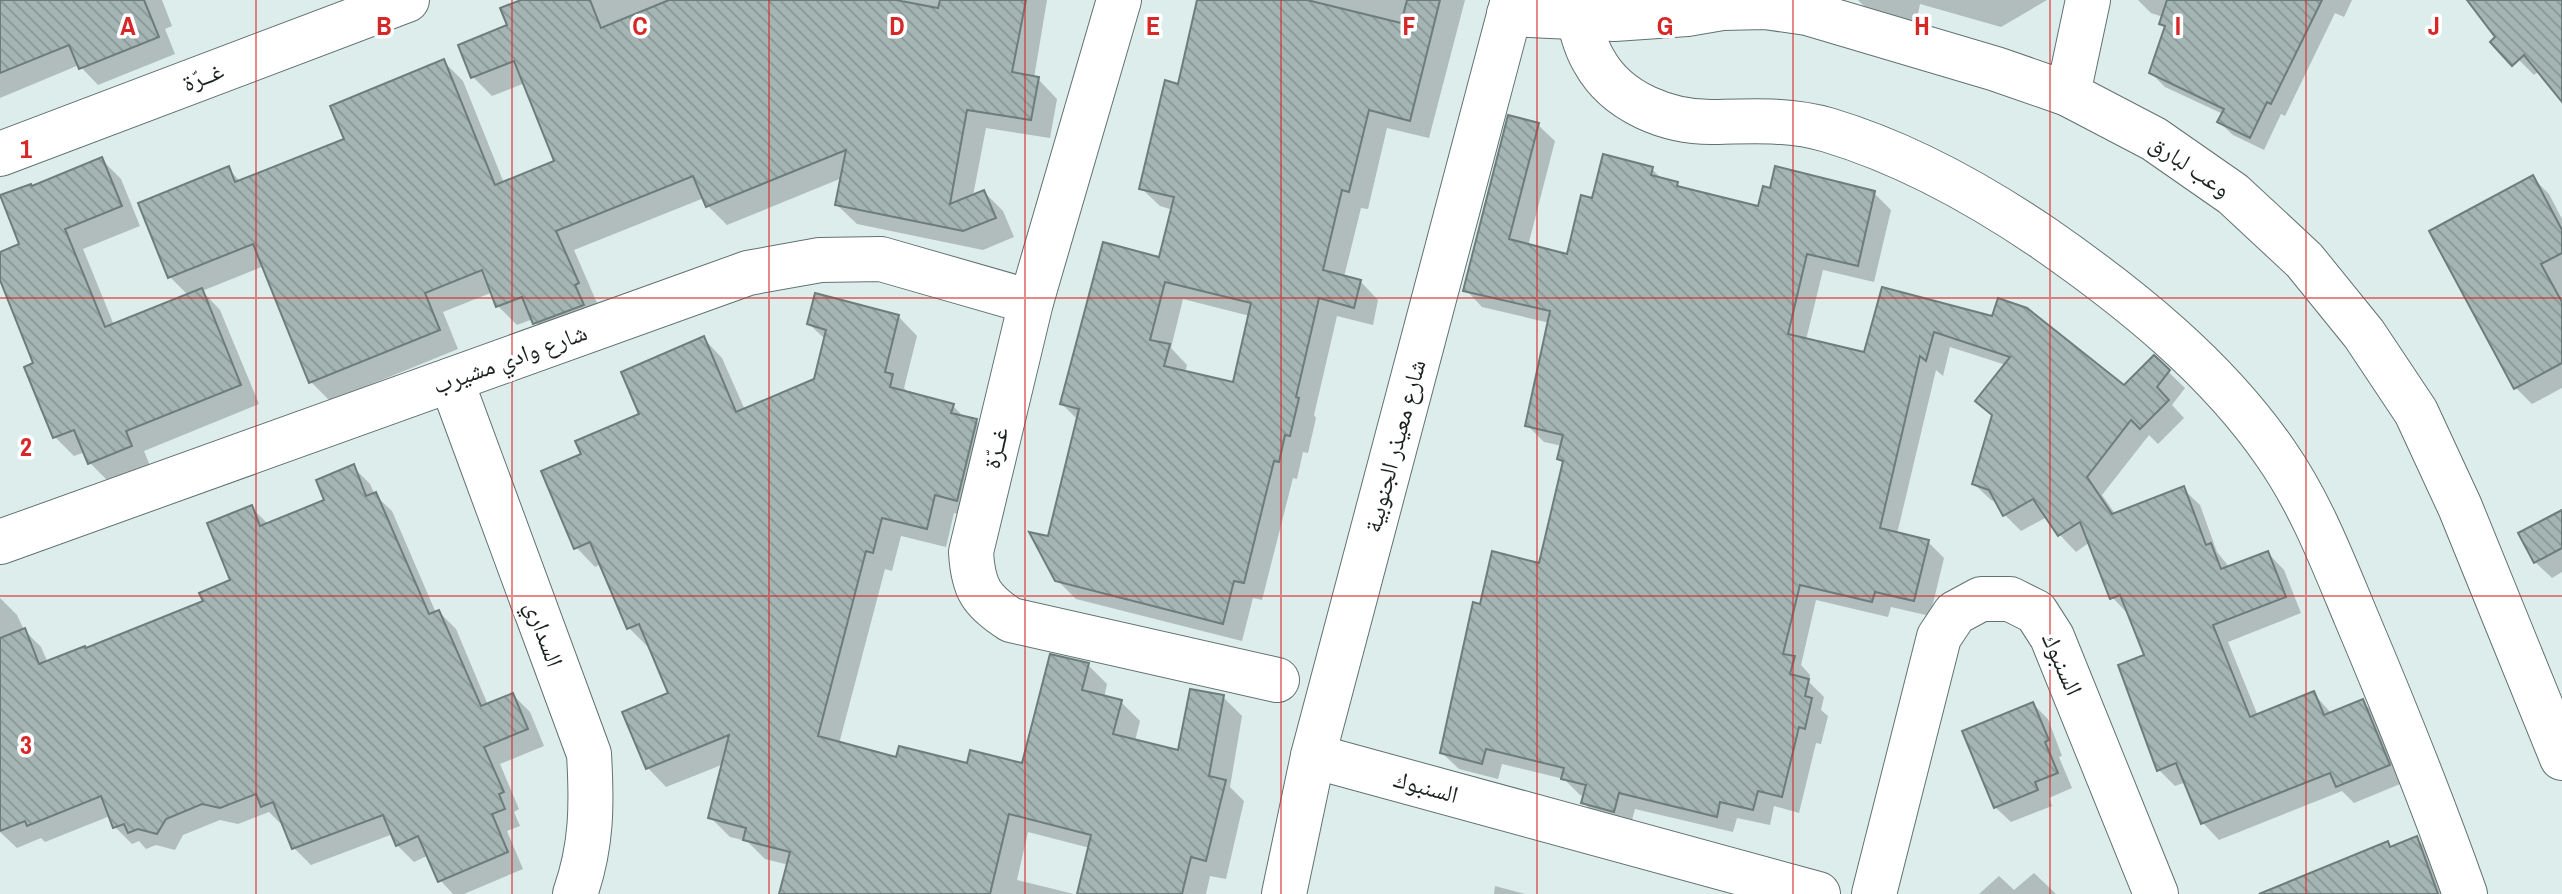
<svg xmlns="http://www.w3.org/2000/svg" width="2562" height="894" viewBox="0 0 2562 894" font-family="'Archivo Narrow','Noto Naskh Arabic',sans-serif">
	<defs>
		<pattern id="building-back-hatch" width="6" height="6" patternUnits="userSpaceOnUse" patternTransform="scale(2)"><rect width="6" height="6" fill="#a5b5b4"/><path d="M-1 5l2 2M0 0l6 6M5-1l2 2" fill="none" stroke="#8d9b9a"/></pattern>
	</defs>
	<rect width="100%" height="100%" fill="#dcedec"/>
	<g fill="#0003" fill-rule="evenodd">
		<polygon points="0,0 162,0 172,26 165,29 175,54 98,85 79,65 0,98"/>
		<polygon points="526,0 881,0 897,38 904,0 1047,0 1034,78 1038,79 1057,99 1050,138 986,128 973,196 984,192 1003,211 1014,237 983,250 857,224 837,205 842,178 727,225 708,206 704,198 574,250 597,303 593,305 602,324 554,342 533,319 517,325 498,306 493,292 443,312 458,349 330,401 311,382 264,266 202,291 220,310 259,404 144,451 150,466 109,482 90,463 85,452 74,456 55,437 35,364 0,275 0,254 22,245 33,188 102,160 121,179 140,226 83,249 114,325 189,296 170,277 228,169 241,182 346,140 444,62 463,81 504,183 556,162 525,83 492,96 473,77"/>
		<path d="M1199,0H1465L1429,138L1387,128L1368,209L1361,208L1344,277L1360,281L1378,300L1373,325L1337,316L1314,415L1316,418L1308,453L1303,452L1297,479L1293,478L1262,600L1253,598L1242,641L1076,599L1057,580L1050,539L1079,421L1062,404L1160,259L1173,210L1160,206L1141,188L1179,86ZM1183,299L1250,316L1234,384L1185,373L1187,365L1171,348Z"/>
		<polygon points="1858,0 2047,0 2001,27 1920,4 1916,23 1871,13"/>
		<polygon points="2138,0 2352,0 2344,17 2335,13 2285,116 2281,114 2264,150 2233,135 2219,122 2223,114 2165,87 2151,73 2167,29 2161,23 2163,17 2151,13"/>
		<polygon points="2470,0 2562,0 2562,99 2539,71 2534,75 2519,60"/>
		<polygon points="1538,125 1555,141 1528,246 1569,256 1593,200 1652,169 1663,180 1677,184 1683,189 1759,208 1874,193 1891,210 1874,282 1823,270 1806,340 1866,354 1883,289 2124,388 2154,358 2185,388 2172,405 2184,418 2158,444 2149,435 2102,495 2116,515 2183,489 2200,505 2217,552 2230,568 2268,553 2284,570 2301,613 2228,642 2258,716 2314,694 2332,714 2363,702 2379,718 2405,782 2354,803 2342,791 2219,840 2203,823 2186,782 2175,786 2159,770 2147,656 2128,614 2112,597 2090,542 2076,552 2060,535 2047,517 2021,531 2004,514 1998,503 1991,500 1974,484 2006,365 1950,347 1943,376 1936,370 1897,534 1928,542 1944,558 1930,616 1891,607 1888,617 1816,600 1801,665 1810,675 1809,682 1824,697 1821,710 1828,716 1821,744 1816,743 1799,813 1774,806 1770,825 1737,818 1733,832 1635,809 1630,828 1600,819 1584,803 1585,797 1580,795 1564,779 1502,764 1498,779 1459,769 1442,753 1481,606 1541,565 1565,464 1559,459 1562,446 1544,442 1527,425 1550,323 1482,307 1466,290"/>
		<polygon points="2533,178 2549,194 2562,219 2562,388 2532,404 2516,388"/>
		<polygon points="898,316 917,336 904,388 911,395 953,406 965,418 976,421 995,440 976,519 954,513 946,547 901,536 892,571 885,569 839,744 898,759 968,766 1023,765 1088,665 1107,684 1104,698 1121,702 1140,721 1135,741 1180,752 1223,697 1242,716 1230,787 1244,801 1226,879 1210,876 1206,894 1079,894 1090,848 1028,832 1017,880 1074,894 781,894 789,865 765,859 747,841 730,837 711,818 724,764 666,787 647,767 671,694 651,646 648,647 629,628 601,564 595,567 576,547 583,455 642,415 703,338 722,358 745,410 816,380 826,340 809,324"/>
		<polygon points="353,467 370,484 375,495 392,511 436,613 439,612 456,629 488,705 513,695 530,712 544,746 500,764 519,809 514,812 520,826 507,831 523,869 464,894 453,894 440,880 429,855 414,862 397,845 393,834 311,865 294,848 283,821 280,823 269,812 238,824 220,820 183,835 175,850 156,845 146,849 139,841 132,844 115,827 110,816 45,842 41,838 17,848 0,832 0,598 17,615 24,630 41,647 48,663 86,650 205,602 233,581 251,507 268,524 326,501"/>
		<polygon points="2562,512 2562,572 2552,578 2535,562"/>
		<polygon points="2033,704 2048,719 2062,756 2059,757 2072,788 2049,798 2052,806 2011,822 1995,807"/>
		<polygon points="2417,839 2437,858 2450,894 2276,894 2388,843 2392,848"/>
		<polygon points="2034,873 2056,894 1979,894 1999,876 2014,890"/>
		<polygon points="1495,886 1525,894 1494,894"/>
	</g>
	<g fill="url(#building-back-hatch)" stroke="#6d7d7c" stroke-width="2" fill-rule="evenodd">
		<polygon points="0,0 144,0 159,37 79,69 69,45 0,73"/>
		<polygon points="521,0 590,0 601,28 669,0 896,0 938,8 940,0 1026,0 1012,72 1039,77 1031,120 967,110 950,204 984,190 996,218 963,231 835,205 846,150 706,207 693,176 556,231 579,283 575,285 584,305 533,324 522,297 496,307 482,270 425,293 440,330 309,383 253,244 168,278 138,203 229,166 235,182 344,139 330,106 444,59 495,185 554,161 514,61 471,78 458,45 507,25 500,8"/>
		<path d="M1197,0H1307L1401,23L1407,0H1440L1410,121L1369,110L1349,192L1342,190L1323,270L1361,280L1354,308L1319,298L1296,397L1299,398L1290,436L1285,435L1279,462L1274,461L1244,583L1234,581L1223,624L1055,581L1029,532L1048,536L1079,409L1060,404L1103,242L1159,257L1174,197L1139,189L1165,80L1178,84ZM1165,282L1251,303L1233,382L1164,366L1170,344L1150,340Z"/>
		<polygon points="2167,0 2322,0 2271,104 2267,102 2250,138 2217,122 2224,109 2149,73 2165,26 2159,24"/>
		<polygon points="2467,0 2562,0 2562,102 2524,55 2512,66 2490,42 2495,37"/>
		<polygon points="1508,115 1539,123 1509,239 1567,254 1581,195 1592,198 1603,154 1653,167 1651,175 1678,182 1677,186 1758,206 1763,186 1770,188 1775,166 1875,191 1858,266 1807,254 1788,334 1864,352 1882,287 1992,316 1998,298 2027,308 2124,385 2154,355 2170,370 2157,387 2169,400 2140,429 2131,420 2087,477 2112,514 2184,486 2206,545 2211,543 2221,569 2268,551 2286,597 2213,625 2250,717 2314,691 2324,715 2363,699 2390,765 2336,787 2330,773 2201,824 2176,763 2157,771 2118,665 2144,655 2120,595 2110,599 2080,522 2058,536 2033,499 2003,516 1989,490 1972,484 1992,415 1975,401 2010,357 1934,332 1926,361 1920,356 1880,528 1929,540 1914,601 1875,592 1872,602 1800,585 1783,654 1795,656 1790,674 1809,679 1805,696 1812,698 1805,729 1799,727 1782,797 1758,791 1753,810 1720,802 1717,817 1619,793 1614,812 1581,803 1586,785 1561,779 1564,768 1486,749 1482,764 1440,753 1473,602 1480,604 1492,551 1539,563 1563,461 1557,459 1563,435 1525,426 1550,311 1463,291"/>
		<polygon points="102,157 122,206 65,229 105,327 202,288 241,385 126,431 132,446 88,464 74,430 53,438 24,367 33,363 0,280 0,252 19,244 0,195 31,184 32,186"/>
		<polygon points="2533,175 2562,230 2562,253 2541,264 2562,302 2562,363 2514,389 2429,231"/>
		<polygon points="815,293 899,315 885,372 893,374 890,387 954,404 951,413 977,419 957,501 935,495 927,529 882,518 873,553 866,551 818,736 896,757 899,746 967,763 970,750 1022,763 1050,654 1089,663 1082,690 1122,700 1113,734 1178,750 1190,689 1224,695 1209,776 1226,780 1206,861 1191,857 1182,894 1077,894 1091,835 1009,814 990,894 779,894 790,852 743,840 746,828 708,818 729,735 646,769 622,712 668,693 639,624 627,629 590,542 574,549 541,471 581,454 575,441 639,414 621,372 704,336 736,412 814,379 826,330 807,324"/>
		<polygon points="354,464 366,496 376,492 429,614 439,610 481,706 513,693 528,729 484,747 504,792 499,794 505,809 492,814 508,852 438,882 418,836 396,846 383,815 292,849 273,802 261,807 256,794 220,808 202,804 166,819 157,834 138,829 128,833 124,824 113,828 101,796 27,826 25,821 0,831 0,638 25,628 39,664 85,646 86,648 203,601 199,593 230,580 207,523 252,505 260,526 324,500 316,480"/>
		<polygon points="2562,510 2562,548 2534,563 2518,533"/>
		<polygon points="2033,702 2049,740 2045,742 2058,773 2035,782 2038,790 1994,808 1962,731"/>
		<polygon points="2417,836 2438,894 2259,894 2388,841 2390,847"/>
	</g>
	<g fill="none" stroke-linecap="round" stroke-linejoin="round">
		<g stroke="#627271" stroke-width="46">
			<g id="minor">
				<path d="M1119,0L1031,302L971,552C973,588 981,601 1011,620L1277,680"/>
				<polyline points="1509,14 1614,19 1687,14 1722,8 1765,7 1807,13 1996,69 2068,94 2154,139 2233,194 2304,260 2364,334 2416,412 2460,507 2562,758"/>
				<path d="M1578,17C1582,32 1586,48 1594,61C1617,103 1669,123 1715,122C1754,121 1790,119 1828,130C1905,153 1979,194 2045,239C2130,298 2217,368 2276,454C2311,504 2333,562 2356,617C2395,709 2432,801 2465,894"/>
				<polyline points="2068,94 2088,0"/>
				<polyline points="0,154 407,0"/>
				<path d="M451,380L589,754C592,804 592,846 575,894"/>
				<polyline points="0,542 748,273 820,260 881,259 1031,302"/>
				<polyline points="1313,756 1818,894"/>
				<polyline points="1284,894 1313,756 1513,0"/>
				<polyline points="1874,894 1939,637 1955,613 1981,599 2010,599 2036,612 2052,637 2156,894"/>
			</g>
		</g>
		<use href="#minor" stroke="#fff" stroke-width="44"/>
	</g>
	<path fill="none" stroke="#d62828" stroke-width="2" stroke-opacity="0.55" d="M256,0V894M512,0V894M769,0V894M1025,0V894M1281,0V894M1537,0V894M1793,0V894M2050,0V894M2306,0V894M0,298H2562M0,596H2562"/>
	<g text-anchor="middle" stroke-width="7" stroke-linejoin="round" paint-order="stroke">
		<g font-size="24" fill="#1a2120" stroke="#fff">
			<text transform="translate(203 77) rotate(-21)" y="8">غــرّة</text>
			<text transform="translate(2190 166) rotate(34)" y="8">وعب لبارق</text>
			<text transform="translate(510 359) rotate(-20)" y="8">شارع وادي مشيرب</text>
			<text transform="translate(1395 446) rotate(-75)" y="8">شارع معيذر الجنوبية</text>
			<text transform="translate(996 448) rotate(-77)" y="8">غــرّة</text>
			<text transform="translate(544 634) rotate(70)" y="8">السداري</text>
			<text transform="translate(2062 664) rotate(66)" y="8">السنبوك</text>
			<text transform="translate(1426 787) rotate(15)" y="8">السنبوك</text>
		</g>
	</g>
	<g font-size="26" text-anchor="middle" font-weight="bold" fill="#d62828" stroke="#fff" stroke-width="7" stroke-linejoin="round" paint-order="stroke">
		<text x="128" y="35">A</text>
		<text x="384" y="35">B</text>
		<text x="640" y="35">C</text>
		<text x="897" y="35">D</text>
		<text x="1153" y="35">E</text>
		<text x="1409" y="35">F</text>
		<text x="1665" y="35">G</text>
		<text x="1922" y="35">H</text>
		<text x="2178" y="35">I</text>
		<text x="2434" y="35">J</text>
		<text x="26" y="158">1</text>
		<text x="26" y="456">2</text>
		<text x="26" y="754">3</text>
	</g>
</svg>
